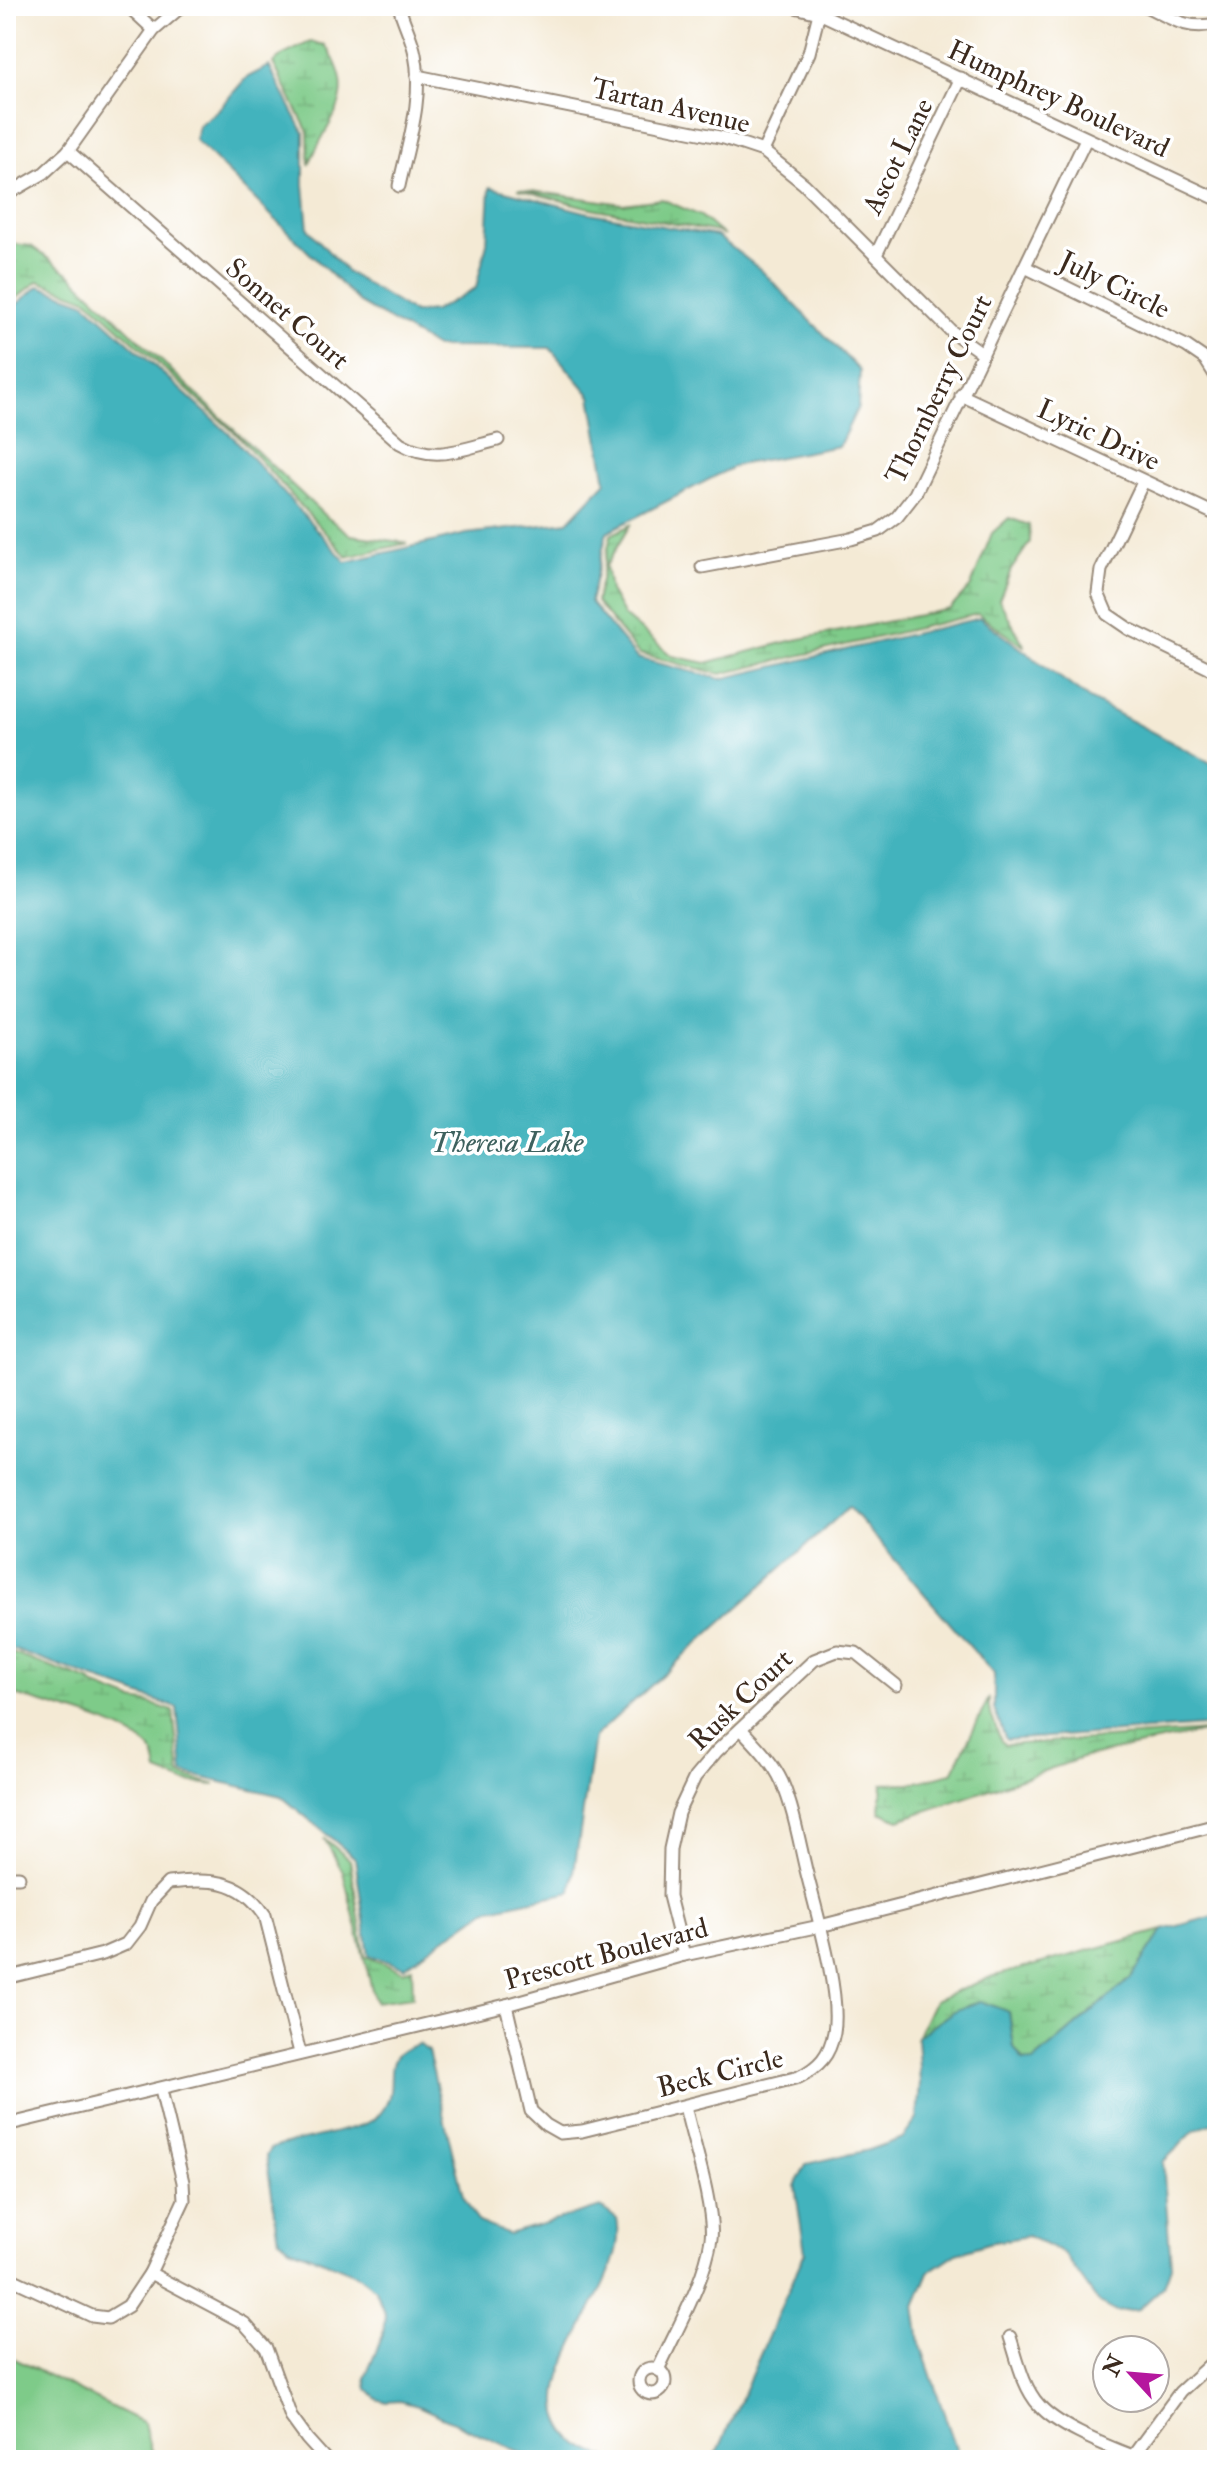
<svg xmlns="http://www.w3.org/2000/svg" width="1223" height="2466" viewBox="0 0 1223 2466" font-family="'IM FELL Double Pica',serif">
	<defs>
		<pattern id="wetland-marsh" width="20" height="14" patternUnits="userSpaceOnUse" patternTransform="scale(2)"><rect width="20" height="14" fill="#7ecb89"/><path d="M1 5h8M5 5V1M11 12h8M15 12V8" fill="none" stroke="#6eae76"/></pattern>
	</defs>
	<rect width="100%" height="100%" fill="#fff"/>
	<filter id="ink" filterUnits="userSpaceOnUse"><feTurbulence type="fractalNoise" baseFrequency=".0125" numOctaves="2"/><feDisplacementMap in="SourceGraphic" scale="16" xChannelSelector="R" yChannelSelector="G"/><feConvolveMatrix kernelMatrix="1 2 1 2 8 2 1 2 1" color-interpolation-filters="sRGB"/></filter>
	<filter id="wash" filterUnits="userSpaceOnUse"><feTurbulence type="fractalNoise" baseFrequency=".006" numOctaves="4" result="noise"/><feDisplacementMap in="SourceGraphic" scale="32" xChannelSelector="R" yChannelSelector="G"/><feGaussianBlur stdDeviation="1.8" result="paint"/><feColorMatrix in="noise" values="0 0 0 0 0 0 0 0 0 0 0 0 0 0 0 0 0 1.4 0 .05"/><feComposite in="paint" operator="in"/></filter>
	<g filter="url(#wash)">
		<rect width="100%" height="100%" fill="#f4ead5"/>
		<polygon fill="#7ecb89" stroke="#5c7a54" stroke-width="2" points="9,2356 144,2423 153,2460 6,2460 6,2361"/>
		<g fill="url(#wetland-marsh)" stroke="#5c7a54" stroke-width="2">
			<path d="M310,42L325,45C362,98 329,115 309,165L308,132L273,63L283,55Z"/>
			<polygon points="518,189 623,204 662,199 701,216 724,236 717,232 586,207"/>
			<polygon points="6,243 31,246 72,276 324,515 351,535 408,543 347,557 238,436 87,299 38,281 6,307"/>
			<polygon points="1009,518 1029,525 1030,542 1011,570 999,600 1025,647 978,614 721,674 639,654 596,602 611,535 630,525 606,566 610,591 624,616 672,656 706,663 790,641 950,609 971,586 992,533"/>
			<path d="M6,1651L92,1682L93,1685L132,1700L146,1702L173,1711L180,1775L216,1785L184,1782L158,1772C157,1767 156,1758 154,1754C136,1724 45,1705 12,1694L6,1698Z"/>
			<polygon points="989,1698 989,1709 1001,1741 1005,1745 1208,1731 1085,1757 899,1820 880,1812 882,1784 913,1783 952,1773"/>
			<polygon points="324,1838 350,1860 365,1956 403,1971 412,1967 413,1997 375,2002 343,1872"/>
			<polygon points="1163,1930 1131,1978 1033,2062 1023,2060 1014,2048 1009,2012 954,2011 917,2037 934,2001 991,1977"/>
		</g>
		<g fill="#43b3bd" stroke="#3f6e6e" stroke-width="2">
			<polygon points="269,66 304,133 304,185 308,229 347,272 414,313 434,311 476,288 487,243 490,187 585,212 717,236 761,270 860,371 858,407 839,446 737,465 607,532 590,602 637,658 721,679 980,618 1089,699 1217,766 1217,1725 1006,1740 994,1709 994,1674 849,1507 594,1737 571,1892 486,1910 404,1967 369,1955 355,1858 281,1796 183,1773 177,1708 6,1647 6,313 39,286 84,302 235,439 346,562 466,534 568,522 606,482 591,396 550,348 436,347 360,303 195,140 199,125 218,110 246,78"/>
			<polygon points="1217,1915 1217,2122 1195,2130 1163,2162 1171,2266 1164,2286 1139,2309 1116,2312 1099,2303 1064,2254 1028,2236 988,2243 957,2253 929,2272 915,2306 920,2343 960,2460 712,2460 719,2449 805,2252 795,2186 806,2164 869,2150 903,2138 917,2119 920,2083 917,2037 954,2011 980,2001 1009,2012 1014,2048 1023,2060 1033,2062 1131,1978 1163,1930"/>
			<path d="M419,2044L428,2051L463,2196L478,2222L508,2234L601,2207L617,2219C632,2288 515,2382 573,2440C582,2449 600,2454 611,2460H537L418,2406L400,2401L387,2402L377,2399L367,2389L365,2378L383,2335L385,2315L375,2289L356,2274L290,2247L279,2239L266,2156L270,2149C294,2139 365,2130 377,2117C408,2086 369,2057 419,2044Z"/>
		</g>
	</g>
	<g filter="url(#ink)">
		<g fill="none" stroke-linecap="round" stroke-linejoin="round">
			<g stroke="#988a7a" stroke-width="15">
				<g id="minor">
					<polyline points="128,6 154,30"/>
					<path d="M399,6C403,22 412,38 415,54C424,97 408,144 399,186"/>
					<polyline points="791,6 819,13 1217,199"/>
					<path d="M1146,6C1170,18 1190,32 1217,23"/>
					<polyline points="417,76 724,138 763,151 804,184 951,331 982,353"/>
					<path d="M68,151L400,443C435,463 462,449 498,440"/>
					<polyline points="763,151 809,53 819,13"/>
					<polyline points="6,195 44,173 68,151 154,30 182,6"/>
					<polyline points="876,255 961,78"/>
					<polyline points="1025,267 1186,346 1205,359 1217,378"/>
					<polyline points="961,395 1217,515"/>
					<polyline points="1143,482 1101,570 1098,593 1107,614 1129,629 1217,672"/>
					<polyline points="702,567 851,539 878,531 897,517 915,494 1086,139"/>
					<polyline points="6,1877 19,1877"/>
					<polyline points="684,1955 669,1896 670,1849 678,1813 695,1777 717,1751 814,1660 837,1651 856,1653 896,1685"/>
					<path d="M6,1978L103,1954L126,1944L140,1926L151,1901L168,1883C210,1879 239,1877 265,1915L300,2053"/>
					<path d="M506,2005L531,2111L546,2125L560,2133L582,2131L799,2077C819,2067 830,2055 834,2032C841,1993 816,1911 806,1870C799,1841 794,1810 782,1782C773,1762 756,1745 741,1729"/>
					<polyline points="6,2125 506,2005 684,1955 820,1926 1217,1825"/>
					<polyline points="6,2273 14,2280 92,2316 108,2318 128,2306 150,2273 184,2200 183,2182 161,2090"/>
					<polyline points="150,2273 244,2323 266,2348 291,2417 307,2439 326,2460"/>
					<path d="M1010,2337C1017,2358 1023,2388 1039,2405C1058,2427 1105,2445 1132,2456"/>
					<circle cx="652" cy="2381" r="13"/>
					<path d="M658,2370C676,2330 705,2281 711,2239C715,2209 692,2138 685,2106"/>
					<polyline points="1130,2460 1180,2392 1217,2358"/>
				</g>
			</g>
			<use href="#minor" stroke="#fff" stroke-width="11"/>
		</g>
	</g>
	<g text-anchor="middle" stroke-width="7" stroke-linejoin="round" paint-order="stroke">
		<g font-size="28" fill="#3b2a1e" stroke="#fff">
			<text transform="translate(1059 98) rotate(25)" y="10">Humphrey Boulevard</text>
			<text transform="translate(671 105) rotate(13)" y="10">Tartan Avenue</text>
			<text transform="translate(897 156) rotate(-64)" y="10">Ascot Lane</text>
			<text transform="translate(1115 284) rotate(26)" y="10">July Circle</text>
			<text transform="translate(288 313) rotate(41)" y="10">Sonnet Court</text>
			<text transform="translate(938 389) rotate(-64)" y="10">Thornberry Court</text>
			<text transform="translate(1099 434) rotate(25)" y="10">Lyric Drive</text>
			<text transform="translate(740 1699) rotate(-44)" y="10">Rusk Court</text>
			<text transform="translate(606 1953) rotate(-15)" y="10">Prescott Boulevard</text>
			<text transform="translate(720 2072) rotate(-14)" y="10">Beck Circle</text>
		</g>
		<g font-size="30" font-style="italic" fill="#3e615e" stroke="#fff">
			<text x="507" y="1152">Theresa Lake</text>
		</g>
	</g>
	<rect width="1223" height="2466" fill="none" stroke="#fff" stroke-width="32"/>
	<g transform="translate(1131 2374) rotate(296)"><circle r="38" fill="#ffffff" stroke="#b1aaa5" stroke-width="2"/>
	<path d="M0-6L14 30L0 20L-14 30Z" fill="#b5179e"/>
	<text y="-12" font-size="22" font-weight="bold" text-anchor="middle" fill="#3b2a1e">N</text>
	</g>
</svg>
